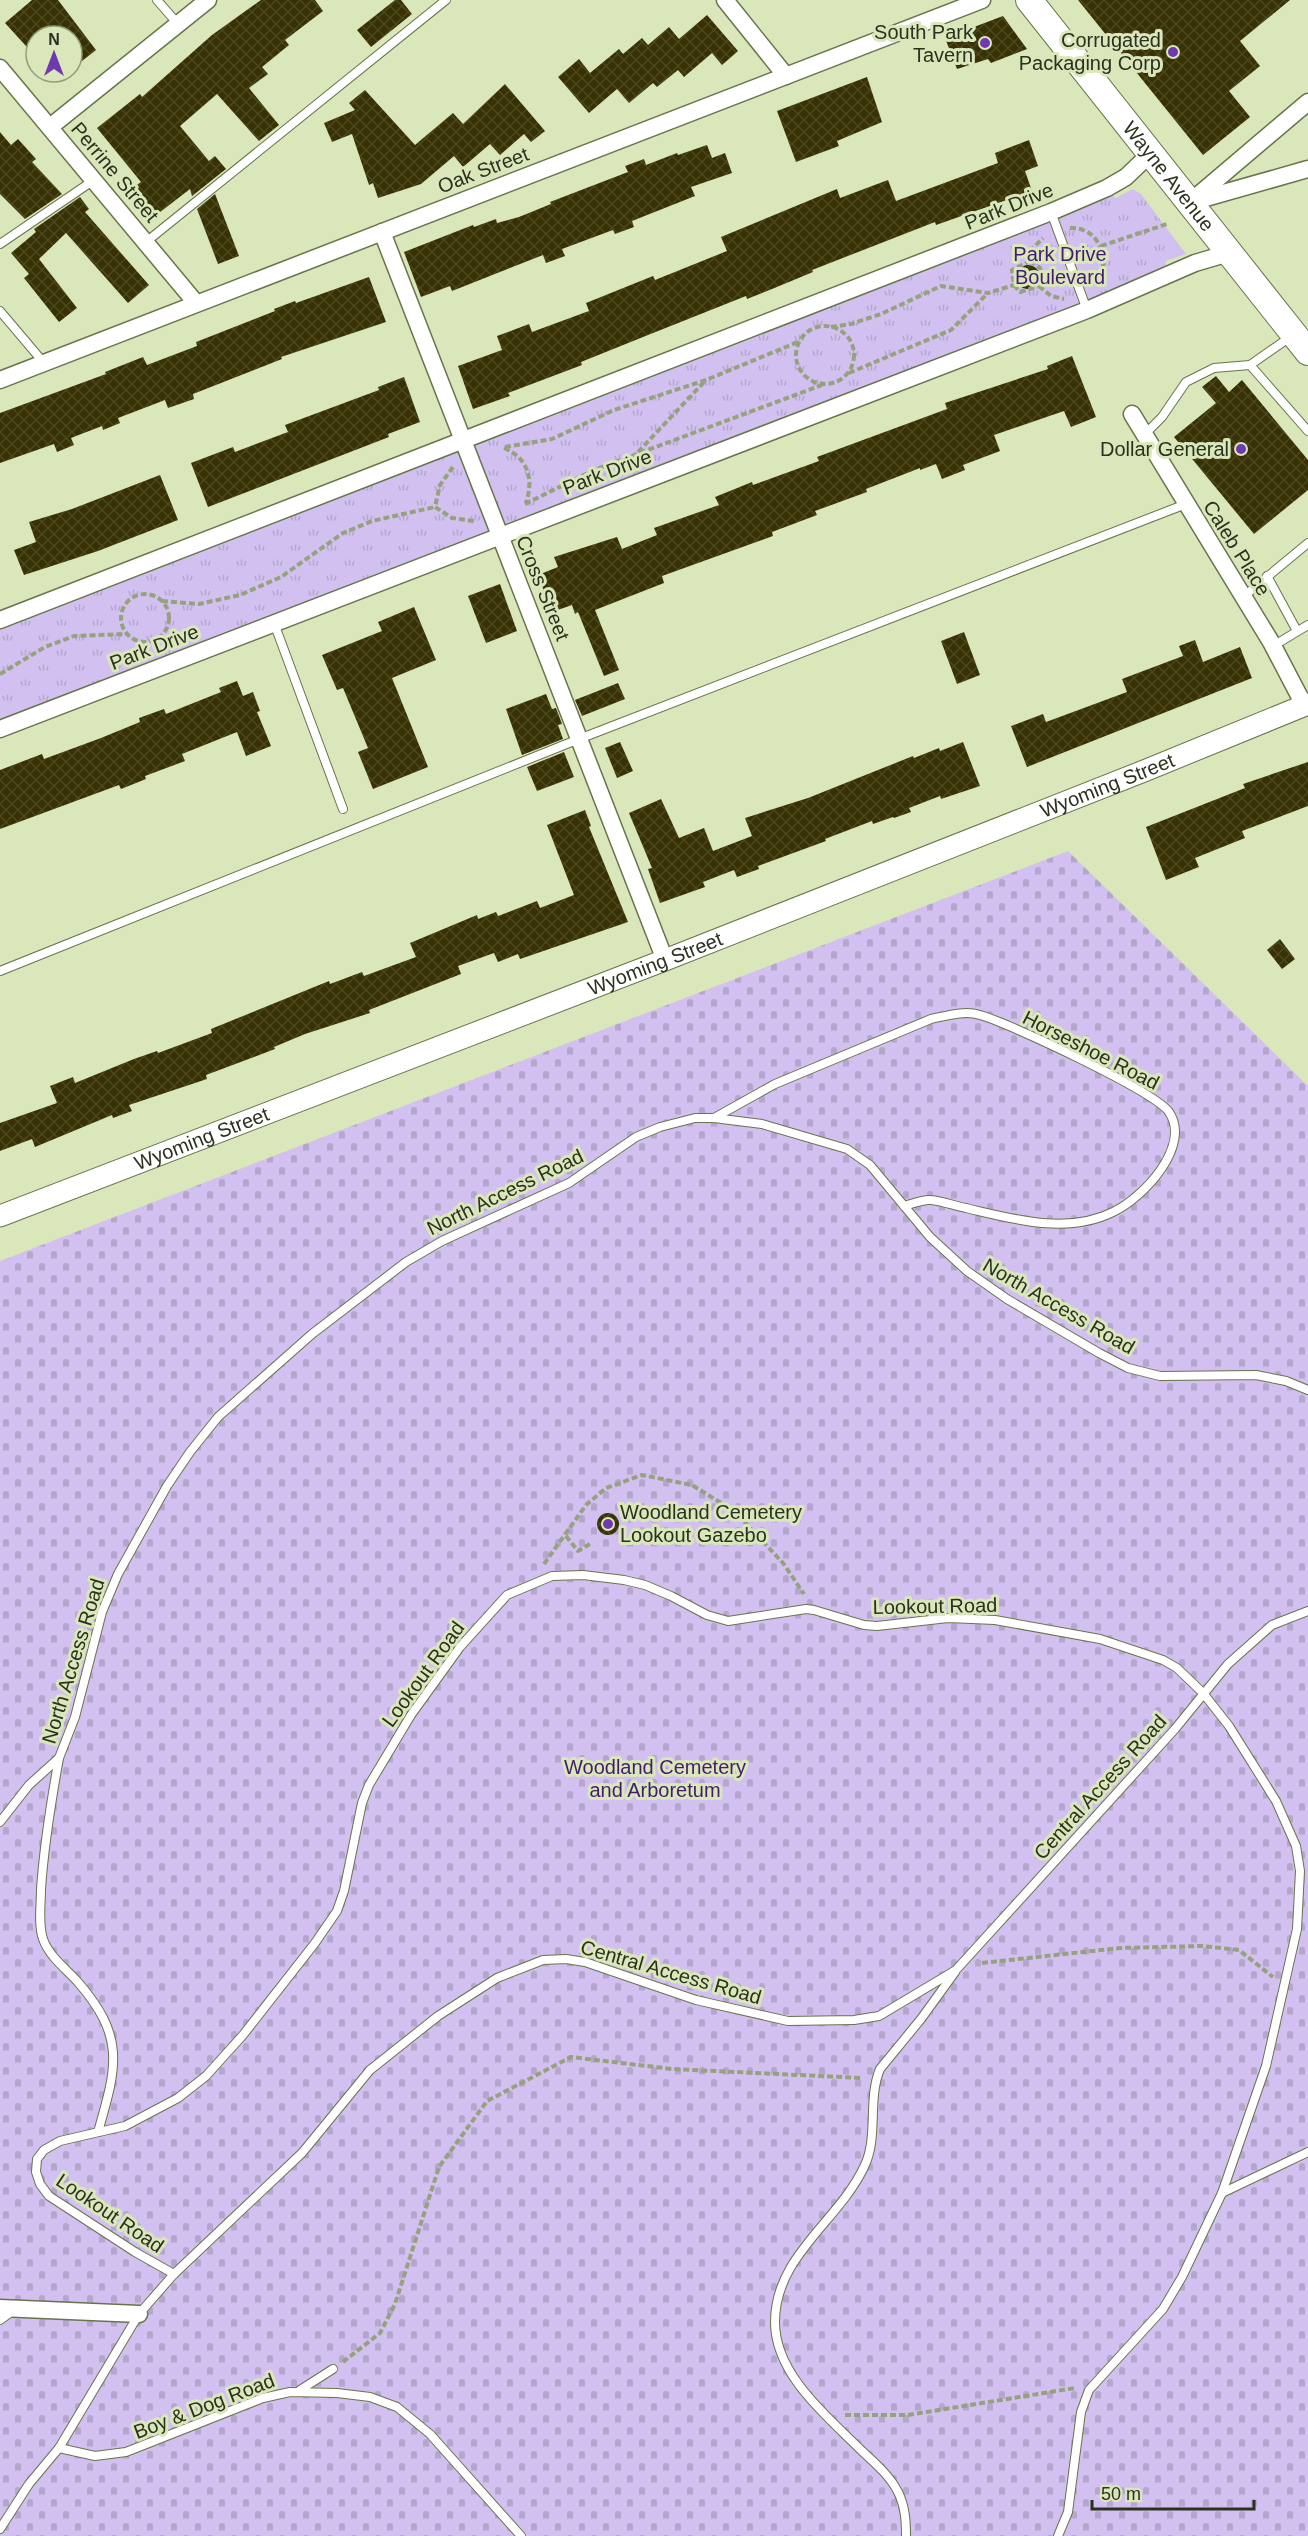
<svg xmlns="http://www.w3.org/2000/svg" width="1308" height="2536" viewBox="0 0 1308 2536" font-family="Helvetica,sans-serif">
	<defs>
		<pattern id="cemetery-stones" width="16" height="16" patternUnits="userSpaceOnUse" patternTransform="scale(1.5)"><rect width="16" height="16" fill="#d2c1f0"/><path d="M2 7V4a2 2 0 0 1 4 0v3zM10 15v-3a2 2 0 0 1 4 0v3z" fill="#b4a6cd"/></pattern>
		<pattern id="park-tufts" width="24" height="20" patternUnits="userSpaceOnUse" patternTransform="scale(1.5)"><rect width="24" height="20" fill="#d2c1f0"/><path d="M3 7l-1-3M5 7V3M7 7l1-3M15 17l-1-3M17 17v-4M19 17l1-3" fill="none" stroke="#b4a6cd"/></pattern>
		<pattern id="building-cross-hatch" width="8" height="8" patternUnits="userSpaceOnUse" patternTransform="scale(1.5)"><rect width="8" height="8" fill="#373103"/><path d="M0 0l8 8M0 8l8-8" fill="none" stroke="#4b471f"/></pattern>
	</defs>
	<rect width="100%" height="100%" fill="#d9e7ba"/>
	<polygon fill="url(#cemetery-stones)" points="1068,851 1308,1086 1308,2536 0,2536 0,1261"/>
	<polygon fill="url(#park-tufts)" points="1107,188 1115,198 1133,189 1141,194 1186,254 1166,261 1164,276 0,729 0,620"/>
	<g fill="url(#building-cross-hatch)">
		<polygon points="32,0 58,0 96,50 72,69 72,36 36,36 36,57 5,23"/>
		<polygon points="261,0 315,0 323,11 285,40 289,45 262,67 268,74 249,88 279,125 259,141 217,94 180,126 209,161 215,156 226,169 192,196 190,189 155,216 134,187 141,182 97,128 140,94 142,97 212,35"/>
		<polygon points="395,0 401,0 412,14 371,47 357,30"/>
		<polygon points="1078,0 1290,0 1240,41 1260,66 1229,91 1250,117 1203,155"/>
		<polygon points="707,15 738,51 722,65 712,53 684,77 678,70 657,87 653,83 629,103 617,89 589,113 558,77 579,59 590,73 619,49 623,54 642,38 648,45 669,27 679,39"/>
		<polygon points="1003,16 1027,49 991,63 988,59 957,69 945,38"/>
		<polygon points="867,77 882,122 837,141 839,146 796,162 777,111"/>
		<polygon points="505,84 545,131 531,142 524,134 500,155 490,144 463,167 454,156 421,184 378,198 373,183 369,185 352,134 332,142 324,123 355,110 349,103 365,90 415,145 453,113 463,124"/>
		<polygon points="0,132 11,145 18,139 36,159 32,162 62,194 25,219 0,194"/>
		<polygon points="1029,140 1038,166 1025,171 1032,191 936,225 935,222 812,270 813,272 772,289 747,299 746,296 648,335 581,362 582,365 508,393 510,396 473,409 458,366 502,350 497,336 529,324 532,332 589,311 586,303 653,276 655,280 727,251 721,237 837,189 840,198 888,180 896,201 998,163 995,153"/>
		<polygon points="707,145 712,158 725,153 732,173 691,187 695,196 632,221 634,227 615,234 613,230 562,249 565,256 546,263 543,255 452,291 450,286 421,297 404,252 473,225 474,227 496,219 497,223 519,217 551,204 550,202 628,172 625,166 644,159 646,165 677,153 678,155"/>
		<polygon points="215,194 239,256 218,264 197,209"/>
		<polygon points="80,197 89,209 85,212 149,285 128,303 66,233 39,259 77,308 59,322 24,278 29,274 11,253 36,232 34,229"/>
		<circle cx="1028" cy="277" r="12"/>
		<polygon points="369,277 386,322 281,357 282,359 193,394 194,399 168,408 165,400 118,418 120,423 103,430 102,426 71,438 74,445 57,452 54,444 0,463 0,413 106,374 105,372 143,357 147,365 197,346 196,342 275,311 274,309 295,301 296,303"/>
		<polygon points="1072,356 1096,417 1071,427 1064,411 994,435 1000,451 963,465 965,470 942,479 936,464 920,470 920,468 866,489 867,492 815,511 817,515 772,532 773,536 662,576 664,583 595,610 619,670 604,676 578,612 575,614 572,605 552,612 538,575 558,567 554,557 617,537 622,549 657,535 654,528 719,505 715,497 752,482 753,485 819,461 817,457 947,409 945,403 1048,369 1047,366"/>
		<polygon points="1216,376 1229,392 1242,380 1308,460 1308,490 1254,534 1174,437 1216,403 1202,387"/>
		<polygon points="404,377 420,422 388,434 389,437 208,507 191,463 233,447 235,452 288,432 285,425 379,390 378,387"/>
		<polygon points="160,475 178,520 98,551 24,575 14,550 36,542 29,522 72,509"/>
		<polygon points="500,584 517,631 486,643 468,596"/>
		<polygon points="414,607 436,660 392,678 428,767 373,789 358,752 368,748 343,688 337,690 322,655 382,631 378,622"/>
		<polygon points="964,632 980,675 957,684 941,641"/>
		<polygon points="1195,640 1203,662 1240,647 1252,678 1027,767 1011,726 1043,714 1046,722 1127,692 1122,679 1183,656 1179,646"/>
		<polygon points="237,681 243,696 253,692 260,711 257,712 271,746 246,756 237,732 182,754 185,761 145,776 146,779 121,789 119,785 0,829 0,770 42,754 44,759 101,738 140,722 139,718 164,709 166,714 221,692 219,688"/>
		<polygon points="618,683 625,699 582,716 575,700"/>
		<polygon points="546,694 552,709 556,708 562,724 558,725 563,739 522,755 506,709"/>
		<polygon points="620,742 633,771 617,778 605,748"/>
		<polygon points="963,742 980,786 941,799 940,796 909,808 911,812 894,818 893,817 873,824 872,821 825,839 826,841 758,866 759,869 737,877 734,870 703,882 705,887 660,903 648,869 652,868 629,813 661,799 679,838 704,828 713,851 752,836 745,818 808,798 913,756 914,758 939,748 940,751"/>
		<polygon points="564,752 574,777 537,791 527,767"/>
		<polygon points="1308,762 1308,806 1242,831 1245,838 1195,858 1199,867 1166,880 1146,827 1245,788 1243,784"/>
		<polygon points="585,810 591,826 589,827 628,922 520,959 518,954 498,962 494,953 458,966 461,974 369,1010 370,1013 305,1034 274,1047 275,1049 206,1075 207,1079 129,1105 132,1111 113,1118 112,1115 35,1147 32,1139 0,1151 0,1123 57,1103 50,1086 73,1077 75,1083 134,1059 157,1051 158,1053 212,1033 211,1029 329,981 330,984 362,972 364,976 416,957 410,943 477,915 478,919 496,912 498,916 537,901 540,908 574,895 547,825"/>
		<polygon points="1280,939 1295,959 1282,969 1267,950"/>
		<circle cx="608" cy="1524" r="11"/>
	</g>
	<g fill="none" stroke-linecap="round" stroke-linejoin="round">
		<g stroke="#68744c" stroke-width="10">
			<g id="service">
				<polyline points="157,0 178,24"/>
				<polyline points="1051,212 1087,310"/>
				<polyline points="146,242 446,0"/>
				<polyline points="0,244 94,180"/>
				<polyline points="0,311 44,363"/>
				<polyline points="1293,335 1250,365 1308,431"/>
				<polyline points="1144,435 1162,417 1186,382 1214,368 1250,365"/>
				<polyline points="1267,576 1297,631"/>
				<polyline points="1243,597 1308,543"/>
				<polyline points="274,623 343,809"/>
				<polyline points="1273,646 1308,625"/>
				<polyline points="0,971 579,739 1186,504"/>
				<path d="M714,1118L775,1084L931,1019C946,1016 964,1010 980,1015C1009,1023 1154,1091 1169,1112C1192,1146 1143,1198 1113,1212C1067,1235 1013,1219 966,1208C955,1206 942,1201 931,1200C923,1199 912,1204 904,1206"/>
				<path d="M59,1758C51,1802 44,1845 41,1889C41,1905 38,1924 43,1939C49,1956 65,1968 77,1981C126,2037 117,2066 98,2132"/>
				<polyline points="0,1822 29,1785 59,1758 75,1717 102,1612 118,1574 167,1486 190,1452 218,1417 312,1334 406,1262 442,1241 569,1183 636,1137 660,1127 695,1118 714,1118 762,1124 847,1149 870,1165 930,1237 967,1271 1007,1299 1099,1353 1128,1368 1160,1376 1256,1375 1286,1381 1308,1390"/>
				<polyline points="1222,2193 1308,2152"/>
				<polyline points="174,2274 135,2252 49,2196 40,2184 36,2172 37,2159 44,2150 60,2141 125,2126 178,2098 206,2076 243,2035 315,1943 337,1911 344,1891 362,1803 369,1785 411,1715 460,1647 507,1595 552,1576 583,1575 624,1580 645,1585 671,1596 707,1615 728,1621 806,1609 814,1610 864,1625 877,1626 948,1618 995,1620 1100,1639 1163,1660 1177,1668 1203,1693 1229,1726 1276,1801 1296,1846 1300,1871 1297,1929 1266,2066 1222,2193 1182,2277 1163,2309 1089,2390 1081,2412 1068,2512 1058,2536"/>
				<polyline points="0,2320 14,2310"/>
				<polyline points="300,2390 333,2369"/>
				<polyline points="59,2448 95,2456 126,2452 263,2398 290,2392 337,2393 370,2397 397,2407 430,2434 521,2536"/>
				<polyline points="0,2529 29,2484 59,2448 139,2314 174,2274 302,2153 370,2070 438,2016 497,1978 543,1960 566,1959 585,1962 696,2000 788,2021 854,2020 879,2016 956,1970 1175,1729 1228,1664 1272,1625 1308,1611"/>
				<path d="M906,2536C906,2520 905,2506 898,2492C890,2476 875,2463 862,2451C828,2417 775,2375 775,2322C775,2256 838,2222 864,2167C879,2137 867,2100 880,2069L921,2019L955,1972"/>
			</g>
		</g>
		<g stroke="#68744c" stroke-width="19">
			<g id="minor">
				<polyline points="725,0 786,76"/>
				<polyline points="0,68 196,303"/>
				<polyline points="50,127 208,0"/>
				<polyline points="1195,201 1308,169"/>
				<polyline points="1189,203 1308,102"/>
				<polyline points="382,232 665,960"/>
				<polyline points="0,380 982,0"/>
				<polyline points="1132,414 1271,642 1304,705"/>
				<polyline points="0,620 1051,212 1107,188 1126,177 1151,153"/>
				<polyline points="0,729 1087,310 1195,263 1229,253"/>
				<polyline points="0,2308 139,2314"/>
			</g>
		</g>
		<g stroke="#68744c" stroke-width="23">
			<g id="tertiary">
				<path id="s1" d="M0,1216L665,960L1144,771L1308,704"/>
			</g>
		</g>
		<g stroke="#68744c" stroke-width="28">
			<g id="primary">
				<path id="s2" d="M1029,0L1308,352"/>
			</g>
		</g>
		<g stroke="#96a17e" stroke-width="4" stroke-dasharray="6 3" stroke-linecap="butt">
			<path d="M1070,228C1101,227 1111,262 1097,285"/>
			<polyline points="1101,246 1167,224"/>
			<polygon points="1030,261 1040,268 1042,275 1039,286 1020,292 1014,285 1012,270"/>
			<polyline points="1030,261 1031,250 1043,238"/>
			<polyline points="1039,286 1051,296 1064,299"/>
			<circle cx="825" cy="355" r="29"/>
			<polyline points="831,327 851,324 881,314 941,286 988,293 1014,285"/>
			<polyline points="849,373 951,330 988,293"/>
			<polyline points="505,447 552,439 614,410 706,380 798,342"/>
			<path d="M504,448C528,458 534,479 526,503"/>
			<polyline points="638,452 705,381"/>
			<polyline points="453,467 440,485 435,507 452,518 474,521"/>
			<polyline points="525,504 594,470 822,385"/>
			<circle cx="145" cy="618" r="24"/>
			<polyline points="162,601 199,604 240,595 281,577 343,533 372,521 435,507"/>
			<polyline points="161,636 173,644"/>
			<polyline points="0,674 45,647 74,636 126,634"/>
			<polyline points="566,1536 578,1551 590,1544"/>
			<polyline points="544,1564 586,1505 606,1488 642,1475 692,1485 734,1511 783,1563 804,1594"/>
			<polyline points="982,1963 1120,1948 1202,1946 1239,1950 1273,1977"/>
			<polyline points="343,2362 380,2333 395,2304 439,2167 487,2101 571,2057 672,2069 862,2078"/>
			<polyline points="845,2415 908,2415 1075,2388"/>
		</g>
		<use href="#service" stroke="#fff" stroke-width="8"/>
		<use href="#minor" stroke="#fff" stroke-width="16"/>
		<use href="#tertiary" stroke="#fff" stroke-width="21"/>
		<use href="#primary" stroke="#fff" stroke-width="26"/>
	</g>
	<g fill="#7139b0" stroke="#d9e7ba" stroke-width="2">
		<circle cx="985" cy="43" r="6"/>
		<circle cx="1173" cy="52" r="6"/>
		<circle cx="1241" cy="449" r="6"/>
		<circle cx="608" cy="1524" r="6"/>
	</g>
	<g text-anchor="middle" stroke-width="6" stroke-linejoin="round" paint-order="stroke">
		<g font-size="20" fill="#2b311f" stroke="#d9e7ba" text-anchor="end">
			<text x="973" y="39">South Park<tspan x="973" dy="23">Tavern</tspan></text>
			<text x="1161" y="47">Corrugated<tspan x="1161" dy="23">Packaging Corp</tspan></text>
			<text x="1229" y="456">Dollar General</text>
			<text x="620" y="1519" text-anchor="start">Woodland Cemetery<tspan x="620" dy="23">Lookout Gazebo</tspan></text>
		</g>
		<g font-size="20" fill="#2b311f" stroke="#d9e7ba">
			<text transform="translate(483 170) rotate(-21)" y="7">Oak Street</text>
			<text transform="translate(115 172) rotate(50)" y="7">Perrine Street</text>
			<text dy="7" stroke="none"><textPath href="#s2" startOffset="225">Wayne Avenue</textPath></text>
			<text transform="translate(1009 206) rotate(-22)" y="7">Park Drive</text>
			<text transform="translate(607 472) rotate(-21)" y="7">Park Drive</text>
			<text transform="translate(1237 548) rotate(58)" y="7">Caleb Place</text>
			<text transform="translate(543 588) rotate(68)" y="7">Cross Street</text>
			<text transform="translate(154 647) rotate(-21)" y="7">Park Drive</text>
			<text dy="7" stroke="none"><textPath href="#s1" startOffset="1188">Wyoming Street</textPath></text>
			<text dy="7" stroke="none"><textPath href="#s1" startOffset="702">Wyoming Street</textPath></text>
			<text transform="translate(1091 1050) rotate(27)" y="7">Horseshoe Road</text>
			<text dy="7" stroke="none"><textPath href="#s1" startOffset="216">Wyoming Street</textPath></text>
			<text transform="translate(505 1192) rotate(-26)" y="7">North Access Road</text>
			<text transform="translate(1059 1306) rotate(30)" y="7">North Access Road</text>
			<text transform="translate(935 1606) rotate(-1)" y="7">Lookout Road</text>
			<text transform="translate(73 1661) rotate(-73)" y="7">North Access Road</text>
			<text transform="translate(423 1674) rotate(-54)" y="7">Lookout Road</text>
			<text transform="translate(1100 1787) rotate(-48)" y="7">Central Access Road</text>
			<text transform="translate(671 1972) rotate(16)" y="7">Central Access Road</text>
			<text transform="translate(110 2213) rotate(34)" y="7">Lookout Road</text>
			<text transform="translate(204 2406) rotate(-21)" y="7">Boy &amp; Dog Road</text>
		</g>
		<g font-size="20" fill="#431c6e" stroke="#d9e7ba">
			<text x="1060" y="261">Park Drive<tspan x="1060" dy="23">Boulevard</tspan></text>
			<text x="655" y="1774">Woodland Cemetery<tspan x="655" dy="23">and Arboretum</tspan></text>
		</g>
	</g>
	<g transform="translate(54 54)"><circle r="28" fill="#d9e7ba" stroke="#939e7c" stroke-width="1.5"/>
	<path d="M0-4.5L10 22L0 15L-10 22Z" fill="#7139b0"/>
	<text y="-9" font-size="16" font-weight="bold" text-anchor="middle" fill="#2b311f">N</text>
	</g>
	<path d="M1092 2500v9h162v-9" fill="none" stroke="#2b311f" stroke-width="3"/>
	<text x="1101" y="2500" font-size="18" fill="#2b311f" stroke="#d9e7ba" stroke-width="4.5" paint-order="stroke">50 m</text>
</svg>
